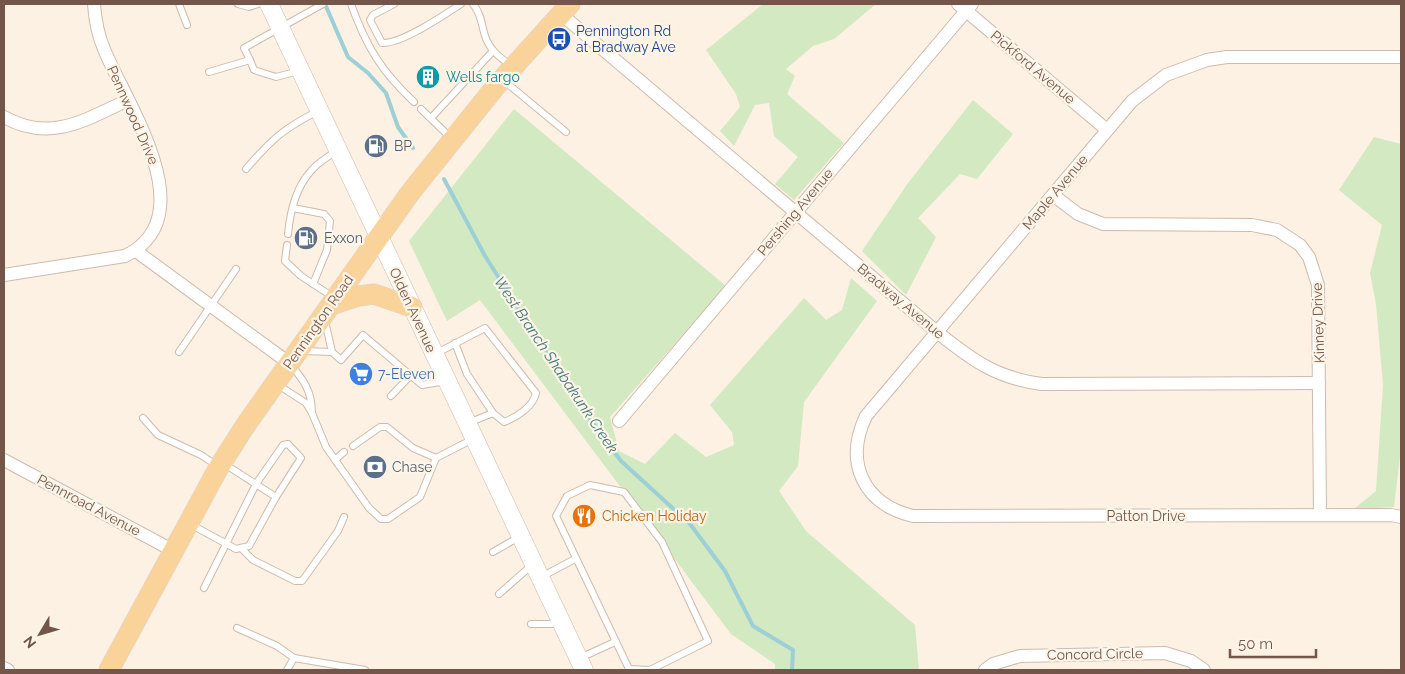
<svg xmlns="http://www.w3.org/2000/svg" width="1405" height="674" viewBox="0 0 1405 674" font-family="Raleway,sans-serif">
	<rect width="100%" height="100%" fill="#fcf1e2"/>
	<g fill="#d2e9c1">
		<polygon points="763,4 876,4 834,39 813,46 786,69 795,76 787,94 844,143 794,200 775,184 798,157 774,136 769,103 755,105 734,146 720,131 740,107 736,94 706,50"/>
		<polygon points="973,100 1013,134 977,179 960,174 918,218 936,237 906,295 862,251 908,183"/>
		<polygon points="514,109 726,286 610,417 619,451 645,464 675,433 706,457 734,445 732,432 710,405 804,298 826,320 842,310 851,278 877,301 804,402 798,466 779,491 806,531 915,625 919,670 775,670 775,664 731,634 480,300 447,321 409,241"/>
		<polygon points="1374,137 1401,144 1401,448 1394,507 1354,509 1376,491 1383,385 1376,304 1370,273 1382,225 1339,190"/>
	</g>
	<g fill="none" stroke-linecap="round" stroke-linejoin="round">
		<g stroke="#9dd0d6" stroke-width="4">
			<polyline points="325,4 348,57 368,73 386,93 398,127 413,148"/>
			<polyline points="444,179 485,256 581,407 621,461 690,524 725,571 753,626 793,650 792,670"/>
		</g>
		<g stroke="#cfbaac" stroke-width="8">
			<g id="service">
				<polyline points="179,4 187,25"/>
				<polyline points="238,4 249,7 258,4"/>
				<path d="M351,4C366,46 381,71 414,102"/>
				<path d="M394,4L373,15L370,20L382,43C402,44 444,15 461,4"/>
				<path d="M473,4C483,16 481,28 487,41C492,52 501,58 510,65"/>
				<polyline points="250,60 254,70 276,77 299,71"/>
				<polyline points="209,72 250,60 244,48 323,4"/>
				<polyline points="503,80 566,132"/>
				<polyline points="421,109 451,138"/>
				<polyline points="431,118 493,51"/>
				<path d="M246,169C272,139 283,129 318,111"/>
				<polyline points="293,208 324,214 330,221 327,250 313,284"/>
				<path d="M288,234C290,213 296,187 311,171C317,163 328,157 336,151"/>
				<polyline points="287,245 285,261 301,276 333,297"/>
				<polyline points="325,321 332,352 341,360 363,335 422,385 446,381"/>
				<polyline points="455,343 467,374 493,413"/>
				<polyline points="304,351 332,352"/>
				<polyline points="179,352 236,269"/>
				<path d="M435,354L485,328L536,393C533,407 517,417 504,422L493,413L468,423"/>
				<path d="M278,385L306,403L312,413C312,392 304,380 290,364"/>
				<polyline points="391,396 411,375"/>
				<polyline points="312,413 326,447 369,508 381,519 388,519 420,497 436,458 473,439"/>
				<polyline points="143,418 158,435 201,455 216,465"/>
				<polyline points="353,446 380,427 387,427 413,448 436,458"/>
				<polyline points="335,460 344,452"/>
				<polygon points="590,485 624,492 662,542 708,641 650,670 629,669 556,516 567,496"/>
				<polyline points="190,524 236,549 249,546 276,497 223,463"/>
				<polyline points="242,549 253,560 295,581 302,581 338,531 344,517"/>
				<polyline points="493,552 519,537"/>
				<polyline points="541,577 575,559"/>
				<polyline points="204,588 256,484 283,445 288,444 301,458 276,497"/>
				<polyline points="499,594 532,565"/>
				<polyline points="531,624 561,624"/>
				<polyline points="237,628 277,646 294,658"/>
				<polyline points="580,658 615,642"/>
				<polyline points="287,670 294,658 365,670"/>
			</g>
		</g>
		<g stroke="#cfbaac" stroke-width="14">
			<g id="minor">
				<polyline points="958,4 1107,130"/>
				<path d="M561,14L937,332C972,360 996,378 1042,384L1319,383"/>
				<path d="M1401,57H1227L1207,60L1166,75L1132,101L866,416C844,462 863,504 913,516L1391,515L1401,517"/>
				<path d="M4,117C50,143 85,120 128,100"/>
				<polyline points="1053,195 1078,214 1103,224 1252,225 1277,230 1300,245 1309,257 1318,285 1320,515"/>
				<polyline points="136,251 289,363"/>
				<path d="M4,275L125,256C206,216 126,104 104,49C98,35 95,19 94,4"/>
				<polyline points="619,421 972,4"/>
				<polyline points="4,460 174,551"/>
				<polyline points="4,668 8,670"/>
				<polyline points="985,670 993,664 1020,656 1165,653 1191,661 1204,670"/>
			</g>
		</g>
		<g stroke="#d2b9a9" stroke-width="19">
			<polyline id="secondary" points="269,4 584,670"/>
		</g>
		<g stroke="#dbd3d0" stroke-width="21">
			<g id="primary">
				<polyline points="331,305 358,296 374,294 412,307"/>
				<polyline points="109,670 219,467 245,426 410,193 496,86 570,4"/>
			</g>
		</g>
		<use href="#service" stroke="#fff" stroke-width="6"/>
		<use href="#minor" stroke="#fff" stroke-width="12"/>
		<use href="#secondary" stroke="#fff" stroke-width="18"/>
		<use href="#primary" stroke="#fad39a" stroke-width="20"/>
	</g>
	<defs>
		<g id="bus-disc" transform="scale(1.25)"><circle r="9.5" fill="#1a4fb4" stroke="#fff5e7"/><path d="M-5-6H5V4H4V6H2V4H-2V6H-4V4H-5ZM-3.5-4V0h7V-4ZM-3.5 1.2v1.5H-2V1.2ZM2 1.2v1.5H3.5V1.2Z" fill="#fff"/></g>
		<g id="building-disc" transform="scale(1.25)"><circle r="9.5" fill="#0f9aa8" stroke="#fff5e7"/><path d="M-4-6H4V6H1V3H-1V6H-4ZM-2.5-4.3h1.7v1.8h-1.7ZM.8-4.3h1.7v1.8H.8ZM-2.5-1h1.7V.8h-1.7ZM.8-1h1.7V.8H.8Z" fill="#fff"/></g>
		<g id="fuel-disc" transform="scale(1.25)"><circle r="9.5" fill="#5c6f8a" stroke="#fff5e7"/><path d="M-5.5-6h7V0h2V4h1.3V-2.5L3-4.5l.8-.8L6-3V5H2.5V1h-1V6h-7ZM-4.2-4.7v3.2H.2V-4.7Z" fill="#fff"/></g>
		<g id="supermarket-disc" transform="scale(1.25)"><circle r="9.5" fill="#3f7fe0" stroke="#fff5e7"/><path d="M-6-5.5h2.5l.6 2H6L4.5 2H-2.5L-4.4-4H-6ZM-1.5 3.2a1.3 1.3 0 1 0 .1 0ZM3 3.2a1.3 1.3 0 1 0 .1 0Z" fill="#fff"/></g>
		<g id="bank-disc" transform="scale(1.25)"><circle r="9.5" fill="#5c6f8a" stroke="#fff5e7"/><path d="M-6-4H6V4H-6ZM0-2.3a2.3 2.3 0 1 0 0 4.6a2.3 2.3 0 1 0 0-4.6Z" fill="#fff"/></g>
		<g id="restaurant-disc" transform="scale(1.25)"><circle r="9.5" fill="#e8710a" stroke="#fff5e7"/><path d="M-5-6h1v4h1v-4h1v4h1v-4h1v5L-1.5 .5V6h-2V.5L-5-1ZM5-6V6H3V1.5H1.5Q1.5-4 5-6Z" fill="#fff"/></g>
	</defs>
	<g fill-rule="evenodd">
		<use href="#bus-disc" x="559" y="39"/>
		<use href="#building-disc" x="428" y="77"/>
		<use href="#fuel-disc" x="376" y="146"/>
		<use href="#fuel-disc" x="306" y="238"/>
		<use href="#supermarket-disc" x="361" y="374"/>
		<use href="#bank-disc" x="375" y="467"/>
		<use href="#restaurant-disc" x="584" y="516"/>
	</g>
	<g text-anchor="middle" stroke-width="4.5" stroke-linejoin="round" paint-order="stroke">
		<g font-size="14" fill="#164399" stroke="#fff5e7" text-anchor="start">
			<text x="576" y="36">Pennington Rd<tspan x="576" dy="16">at Bradway Ave</tspan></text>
		</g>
		<g font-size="14" fill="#735649" stroke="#fff5e7">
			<text transform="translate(1033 67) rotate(40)" y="5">Pickford Avenue</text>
			<text transform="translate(133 115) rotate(66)" y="5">Pennwood Drive</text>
			<text transform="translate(1055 192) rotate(-50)" y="5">Maple Avenue</text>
			<text transform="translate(795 212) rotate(-50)" y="5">Pershing Avenue</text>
			<text transform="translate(901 301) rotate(40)" y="5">Bradway Avenue</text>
			<text transform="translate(413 310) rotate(65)" y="5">Olden Avenue</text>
			<text transform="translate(318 322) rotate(-55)" y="5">Pennington Road</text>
			<text transform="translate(1318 323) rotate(-92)" y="5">Kinney Drive</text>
			<text transform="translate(89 505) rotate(28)" y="5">Pennroad Avenue</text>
			<text x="1146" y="521">Patton Drive</text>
			<text transform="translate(1095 654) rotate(-1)" y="5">Concord Circle</text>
		</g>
		<g font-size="14" fill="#0d838f" stroke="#fff5e7" text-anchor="start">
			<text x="446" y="82">Wells fargo</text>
		</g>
		<g font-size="14" fill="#4e5e75" stroke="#fff5e7" text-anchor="start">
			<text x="394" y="151">BP</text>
			<text x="324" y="243">Exxon</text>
			<text x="392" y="472">Chase</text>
		</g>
		<g font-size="14" fill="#366cbe" stroke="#fff5e7" text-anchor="start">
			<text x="378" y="379">7-Eleven</text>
		</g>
		<g font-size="14" fill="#c56008" stroke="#fff5e7" text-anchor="start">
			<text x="602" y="521">Chicken Holiday</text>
		</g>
		<g font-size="15" font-style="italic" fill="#3f777f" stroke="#fff5e7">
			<text transform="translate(556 365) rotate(56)" y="5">West Branch Shabakunk Creek</text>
		</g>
	</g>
	<rect width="1405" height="674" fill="none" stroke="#735649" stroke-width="10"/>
	<g transform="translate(40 634) rotate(232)" stroke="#fff5e7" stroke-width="4" paint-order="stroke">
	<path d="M0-4L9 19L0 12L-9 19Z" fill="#735649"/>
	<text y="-8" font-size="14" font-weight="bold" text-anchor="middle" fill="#735649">N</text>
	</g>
	<path d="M1230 649v8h86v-8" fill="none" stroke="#735649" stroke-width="2.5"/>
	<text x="1238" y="649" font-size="15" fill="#735649" stroke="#fff5e7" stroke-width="4" paint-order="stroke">50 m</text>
</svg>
